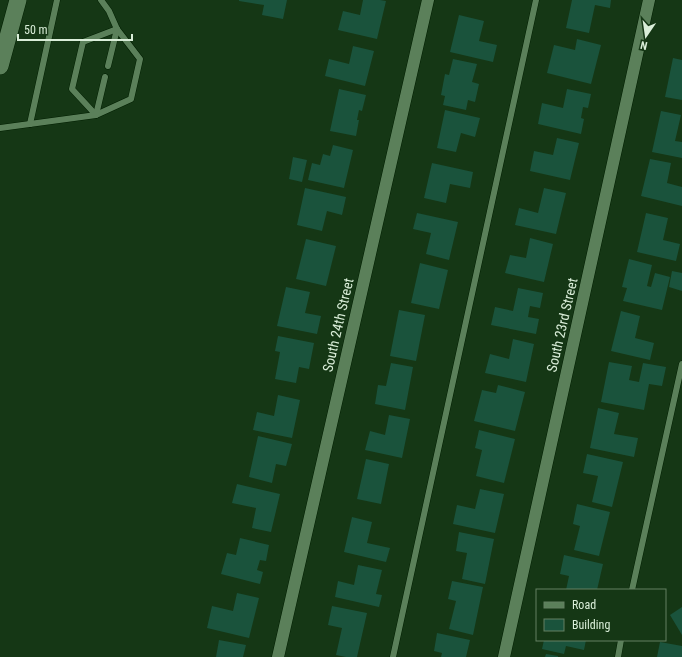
<svg xmlns="http://www.w3.org/2000/svg" width="682" height="657" viewBox="0 0 682 657" font-family="'Roboto Condensed',sans-serif">
	<rect width="100%" height="100%" fill="#153715"/>
	<g fill="#1a533c">
		<polygon points="239,0 287,0 283,19 262,15 264,5 239,1"/>
		<polygon points="363,0 380,0 386,1 377,39 338,30 343,11 360,15"/>
		<polygon points="572,0 611,0 610,8 595,5 589,33 566,28"/>
		<polygon points="459,15 484,21 479,41 497,45 493,62 450,52"/>
		<polygon points="577,39 601,45 591,84 547,73 554,45 575,50"/>
		<polygon points="353,46 374,51 365,86 325,76 329,59 349,64"/>
		<polygon points="673,58 682,60 682,100 665,97"/>
		<polygon points="453,59 477,64 472,82 479,84 475,102 468,100 466,110 443,105 445,96 441,95 445,74 449,75"/>
		<polygon points="339,89 366,95 362,111 359,110 357,120 359,120 356,136 330,131"/>
		<polygon points="567,89 591,94 588,108 583,107 581,118 584,119 581,134 538,124 542,103 563,108"/>
		<polygon points="445,110 480,118 475,137 461,133 456,152 437,148"/>
		<polygon points="661,111 681,115 675,141 682,142 682,158 652,152"/>
		<polygon points="557,138 579,143 570,180 530,171 534,151 553,155"/>
		<polygon points="333,145 353,150 344,188 308,180 312,163 320,165 323,154 330,156"/>
		<polygon points="293,157 307,160 302,182 289,179"/>
		<polygon points="650,159 671,163 667,183 682,187 682,206 641,196"/>
		<polygon points="432,163 473,172 470,188 450,184 446,203 424,198"/>
		<polygon points="305,188 346,197 342,215 327,211 322,231 297,225"/>
		<polygon points="544,188 566,193 556,234 515,225 519,208 538,213"/>
		<polygon points="417,213 458,222 449,260 426,254 431,233 413,229"/>
		<polygon points="646,213 668,218 663,240 680,244 676,261 637,252"/>
		<polygon points="530,238 553,244 544,282 505,273 510,255 526,258"/>
		<polygon points="306,239 336,246 326,286 296,279"/>
		<polygon points="629,259 652,265 647,286 651,287 655,273 670,277 662,310 623,301 627,288 622,287"/>
		<polygon points="420,263 448,270 439,309 411,303"/>
		<polygon points="672,271 682,273 682,291 669,287"/>
		<polygon points="286,287 310,292 305,313 321,316 317,334 277,326"/>
		<polygon points="518,288 543,293 540,308 530,306 528,317 539,319 536,334 491,325 495,307 513,311"/>
		<polygon points="399,310 425,315 416,361 390,356"/>
		<polygon points="621,311 640,316 635,338 654,343 650,360 611,351"/>
		<polygon points="278,336 314,343 309,369 299,367 296,383 275,379 280,352 275,351"/>
		<polygon points="513,339 534,344 526,382 485,373 490,354 509,359"/>
		<polygon points="609,362 632,366 629,380 639,382 643,363 666,367 662,386 649,384 644,410 601,402"/>
		<polygon points="391,363 413,367 405,410 375,404 378,385 386,386"/>
		<polygon points="498,385 525,392 515,431 474,421 482,390 496,393"/>
		<polygon points="278,395 300,400 292,438 253,430 257,412 274,416"/>
		<polygon points="598,408 619,413 614,434 638,438 634,457 590,448"/>
		<polygon points="389,415 410,419 402,458 365,450 370,431 385,435"/>
		<polygon points="479,430 515,439 504,483 476,476 482,450 475,448"/>
		<polygon points="258,436 292,444 286,466 276,464 272,483 249,477"/>
		<polygon points="587,454 623,462 612,507 592,502 598,476 583,473"/>
		<polygon points="366,459 389,464 381,504 357,499"/>
		<polygon points="237,484 280,494 271,532 252,528 256,508 232,503"/>
		<polygon points="480,489 504,494 495,533 453,524 457,505 475,509"/>
		<polygon points="577,504 610,512 599,556 574,550 580,526 573,524"/>
		<polygon points="352,517 372,522 367,543 390,548 386,562 344,552"/>
		<polygon points="459,532 494,539 485,584 462,579 467,553 456,551"/>
		<polygon points="240,538 269,545 266,561 260,560 257,570 263,572 260,584 221,574 227,553 236,555"/>
		<polygon points="564,555 603,564 597,590 566,590 569,576 560,574"/>
		<polygon points="358,565 382,570 376,594 382,595 379,607 335,597 338,581 354,585"/>
		<polygon points="452,581 483,587 473,635 449,629 456,601 448,599"/>
		<polygon points="237,593 259,598 249,638 207,628 212,606 233,611"/>
		<polygon points="332,606 367,613 357,657 346,657 336,655 342,628 328,625"/>
		<polygon points="682,607 682,635 670,615"/>
		<polygon points="437,633 470,640 466,657 441,657 442,653 434,651"/>
		<polygon points="219,640 246,645 243,657 216,657"/>
		<polygon points="544,640 586,640 584,650 566,646 564,654 542,649"/>
		<polygon points="660,642 682,646 682,657 657,657"/>
		<polygon points="546,654 558,656 558,657 545,657"/>
	</g>
	<g fill="none" stroke-linecap="round" stroke-linejoin="round">
		<g stroke="#001e00" stroke-width="7">
			<g id="lane">
				<polyline points="101,0 109,11 117,29 140,59 131,99 96,115 72,89 83,42 117,29"/>
				<polyline points="108,66 117,29"/>
				<polyline points="30,124 57,0"/>
				<polyline points="0,128 96,115 105,77"/>
				<polyline points="632,590 682,364"/>
				<polyline points="393,657 536,0"/>
				<polyline points="618,657 621,640"/>
			</g>
		</g>
		<g stroke="#001e00" stroke-width="13">
			<g id="street">
				<polyline points="278,657 428,0"/>
				<polyline points="504,657 649,0"/>
			</g>
		</g>
		<g stroke="#001e00" stroke-width="18">
			<polyline id="secondary" points="0,66 18,0"/>
		</g>
		<use href="#lane" stroke="#5b805a" stroke-width="6"/>
		<use href="#street" stroke="#5b805a" stroke-width="12"/>
		<use href="#secondary" stroke="#5b805a" stroke-width="17"/>
	</g>
	<g text-anchor="middle" stroke-width="3" stroke-linejoin="round" paint-order="stroke">
		<g font-size="14" fill="#daeed9" stroke="#153715">
			<text transform="translate(338 325) rotate(-77)" y="5">South 24th Street</text>
			<text transform="translate(562 325) rotate(-77)" y="5">South 23rd Street</text>
		</g>
	</g>
	<rect x="536" y="589" width="130" height="52" fill="#153715" stroke="#648063"/>
	<rect x="544" y="602" width="20" height="6" fill="#5b805a" stroke="#648063"/>
	<text x="572" y="609" font-size="12" fill="#daeed9">Road</text>
	<rect x="544" y="619" width="20" height="12" fill="#1a533c" stroke="#648063"/>
	<text x="572" y="629" font-size="12" fill="#daeed9">Building</text>
	<g transform="translate(646 36) rotate(193)" stroke="#153715" stroke-width="3" paint-order="stroke">
	<path d="M0-3L7 15L0 10L-7 15Z" fill="#daeed9"/>
	<text y="-6" font-size="11" font-weight="bold" text-anchor="middle" fill="#daeed9">N</text>
	</g>
	<path d="M18 34v6h114v-6" fill="none" stroke="#daeed9" stroke-width="2"/>
	<text x="24" y="34" font-size="12" fill="#daeed9" stroke="#153715" stroke-width="3" paint-order="stroke">50 m</text>
</svg>
